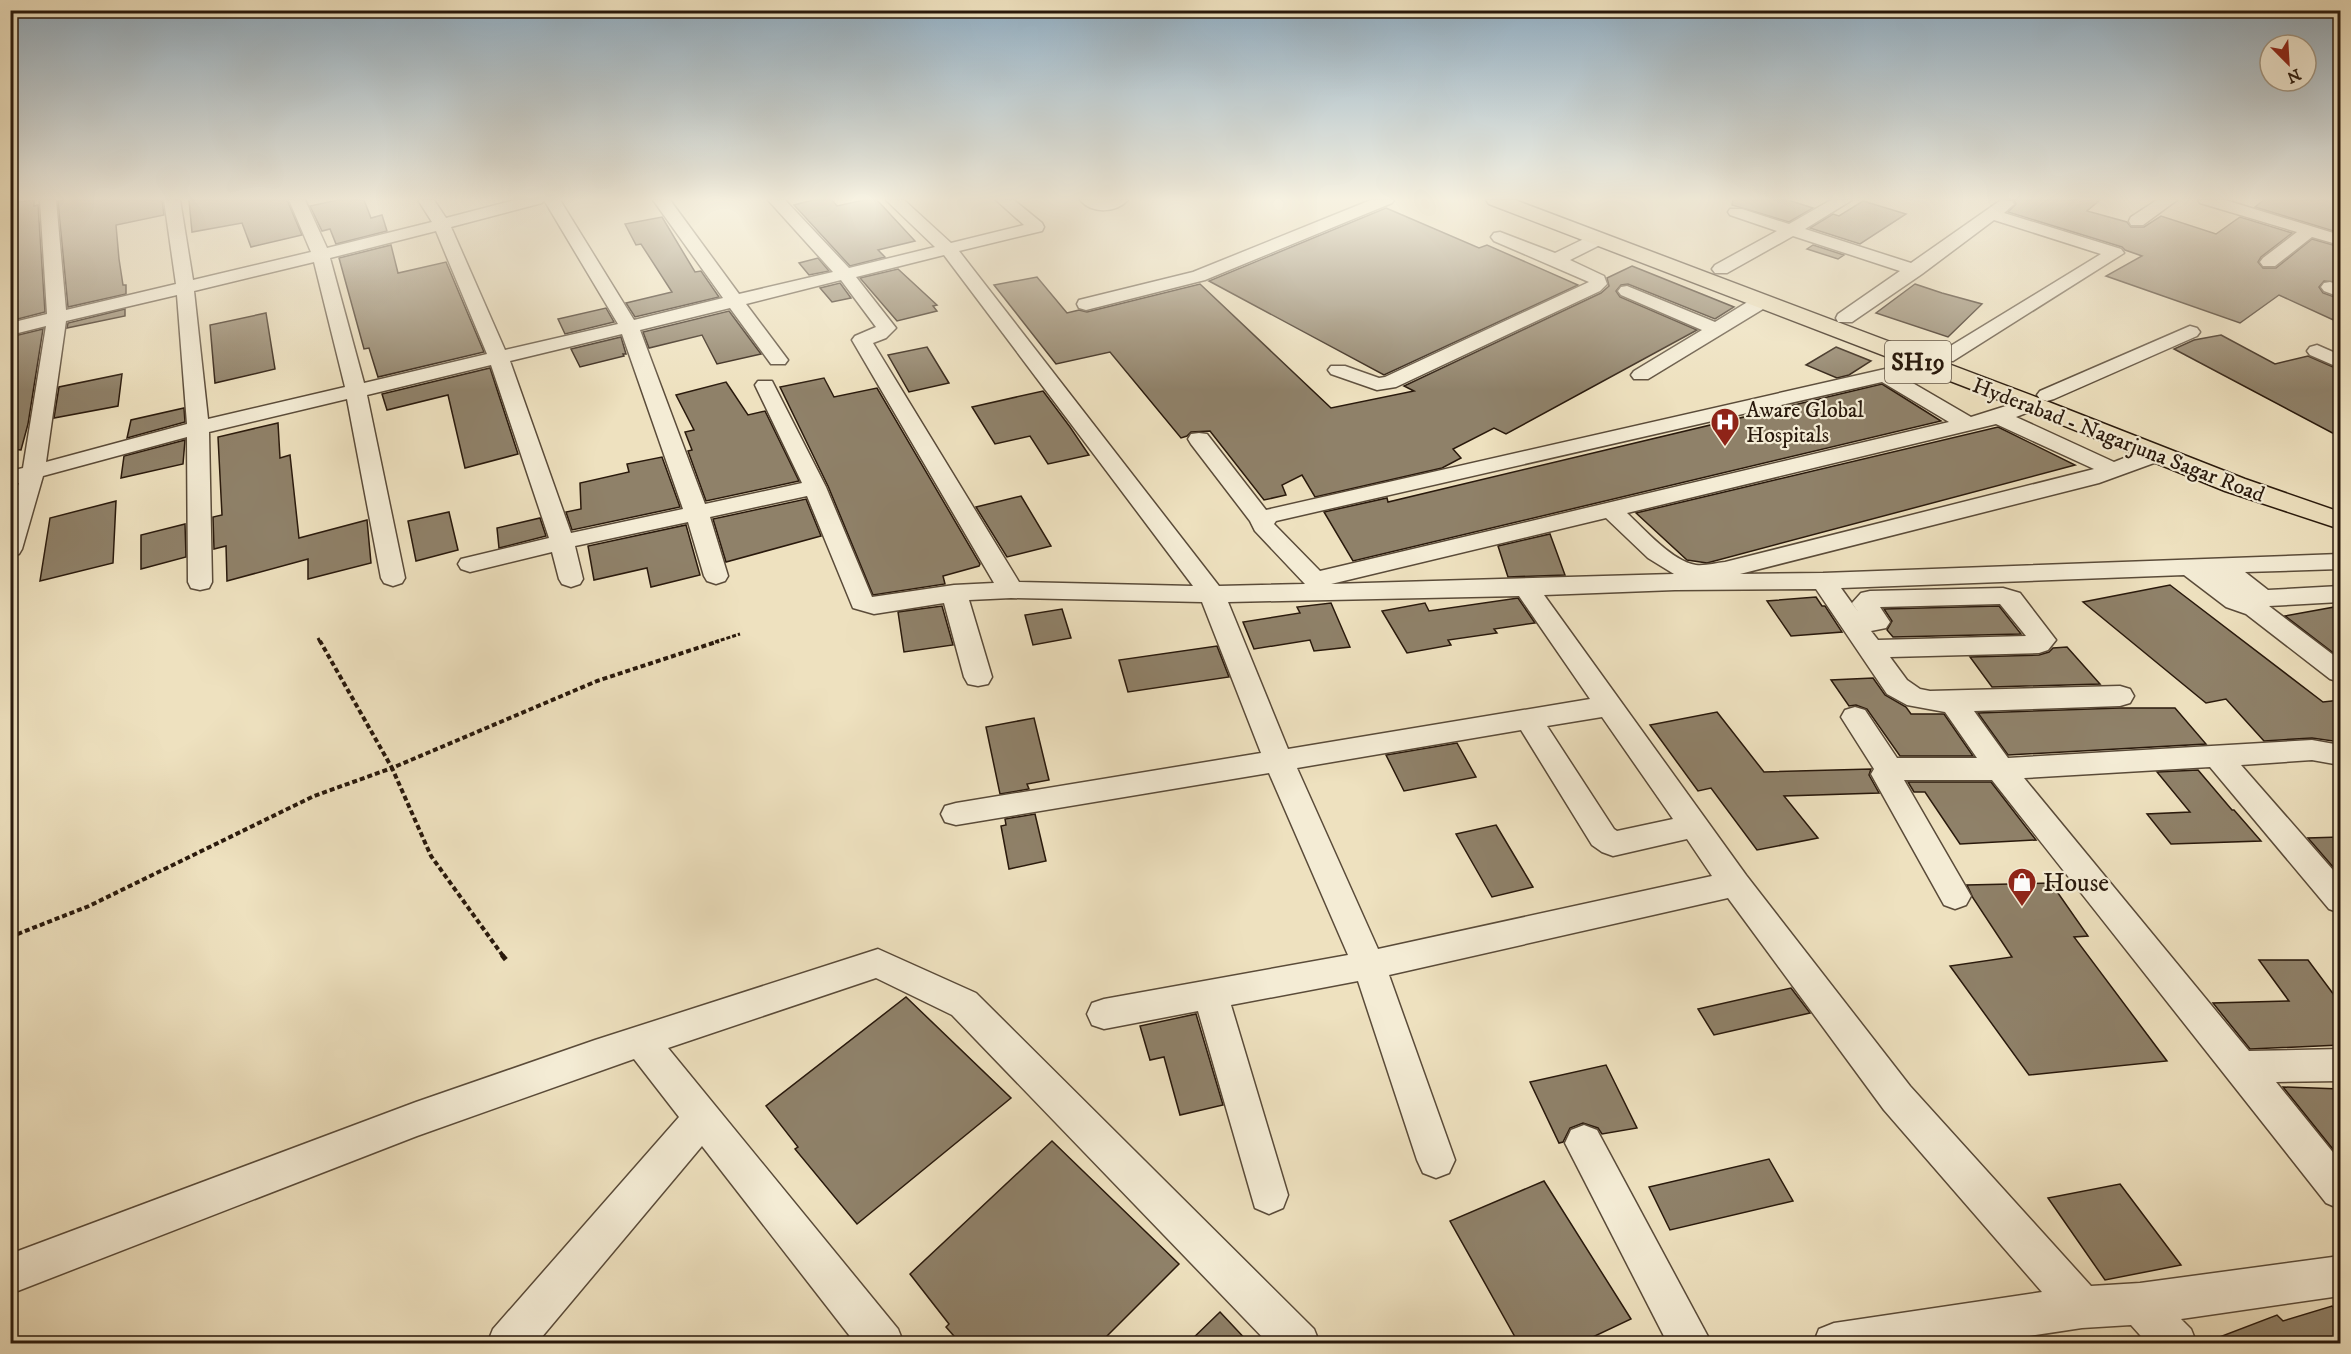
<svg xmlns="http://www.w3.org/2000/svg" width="2351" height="1354" viewBox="0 0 2351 1354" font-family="'IM FELL DW Pica',serif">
	<rect width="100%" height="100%" fill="#eee1bf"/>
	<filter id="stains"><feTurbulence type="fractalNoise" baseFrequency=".00333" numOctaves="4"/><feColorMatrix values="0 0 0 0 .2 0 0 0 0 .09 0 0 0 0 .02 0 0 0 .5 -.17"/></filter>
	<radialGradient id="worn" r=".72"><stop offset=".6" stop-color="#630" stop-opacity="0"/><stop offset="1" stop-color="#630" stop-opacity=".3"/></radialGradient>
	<g fill="#8f8169" stroke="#29190c" stroke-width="1.5">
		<polygon points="34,200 34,206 38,205 45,312 10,321 10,203"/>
		<polygon points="64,200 162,200 164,215 116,225 119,259 123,285 126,285 126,294 68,307 58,201"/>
		<polygon points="189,200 287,200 302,235 251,247 242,223 192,232"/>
		<polygon points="338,200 364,200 371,218 382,215 387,231 336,244 330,229 322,231 310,206"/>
		<polygon points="813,200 832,200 837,206 864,200 877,200 915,241 878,250 885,257 850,266 794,205"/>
		<polygon points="1733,200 1788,200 1813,208 1789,222 1732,205"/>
		<polygon points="2014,200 2100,200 2087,211 2127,222 2131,227 2144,227 2161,216 2216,234 2240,217 2292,233 2261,257 2258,262 2263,268 2276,268 2312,239 2340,247 2340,283 2324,281 2319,287 2323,293 2340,299 2340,323 2279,295 2240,323 2106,276 2142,256 2125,250 2122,247 2008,212 2016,204"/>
		<polygon points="2264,200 2340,200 2340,233 2255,207"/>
		<polygon points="1863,201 1906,214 1860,244 1810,228 1833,214 1839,216"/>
		<polygon points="1386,208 1479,248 1487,245 1578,285 1384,375 1209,281"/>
		<polygon points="662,217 695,272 701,271 719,297 635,317 626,303 672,292 641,244 636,245 625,224"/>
		<polygon points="391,245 398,273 446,262 484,352 378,377 369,348 364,349 339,258"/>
		<polygon points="1813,245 1844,255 1838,259 1807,249"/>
		<polygon points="818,258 829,271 809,275 799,263"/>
		<polygon points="1632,266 1734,307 1715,319 1628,284 1621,285 1616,291 1620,297 1697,330 1506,434 1494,428 1453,449 1461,458 1442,468 1315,497 1302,475 1282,485 1286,495 1264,500 1210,431 1191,432 1187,436 1181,438 1110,352 1056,364 994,285 1037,277 1067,313 1079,310 1087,312 1200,284 1331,408 1414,391 1404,386 1601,293 1609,286 1607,278"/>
		<polygon points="898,269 937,305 933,306 937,311 897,321 860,278"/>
		<polygon points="840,283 851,298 832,302 820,288"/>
		<polygon points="1915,284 1942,293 1982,304 1948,337 1876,313"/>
		<polygon points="606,308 614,322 565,334 558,319"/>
		<polygon points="125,309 125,316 67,328 68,323"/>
		<polygon points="729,311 761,354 717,364 702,335 649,348 643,332"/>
		<polygon points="266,313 275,369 215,383 210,325"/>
		<polygon points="43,329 28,424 21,450 10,449 10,337"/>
		<polygon points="2221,335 2275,364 2308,356 2340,370 2340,437 2174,349 2194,340"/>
		<polygon points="621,337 626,354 623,354 624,356 580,367 571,349"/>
		<polygon points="927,347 949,383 909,392 888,355"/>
		<polygon points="1836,347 1871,361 1849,375 1837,378 1806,365"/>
		<polygon points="490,368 518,454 465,468 448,395 387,410 382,394"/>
		<polygon points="122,374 118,406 54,418 59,387"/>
		<polygon points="824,378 834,397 877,388 980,564 979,566 943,576 945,584 873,595 828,486 780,387"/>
		<polygon points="726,382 748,415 765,411 799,481 706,501 688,451 692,450 685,432 694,430 676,395"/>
		<polygon points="1882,384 1941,421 1353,561 1324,512 1387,498 1388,502"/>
		<polygon points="1043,391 1070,427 1089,455 1048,464 1030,436 995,444 972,407"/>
		<polygon points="184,408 185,422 127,438 131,420"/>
		<polygon points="278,423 280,458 290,455 299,538 367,520 371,563 308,579 308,559 227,581 226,546 214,549 213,517 222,515 218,437"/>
		<polygon points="1998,427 2075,465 1707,563 1687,560 1636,513"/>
		<polygon points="185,440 183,464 121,478 124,456"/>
		<polygon points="662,457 680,507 572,530 566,512 581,509 580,483 629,472 627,464"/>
		<polygon points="1021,496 1051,546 1007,557 976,507"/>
		<polygon points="806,499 821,536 726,562 713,519"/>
		<polygon points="116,501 113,563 40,581 50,518"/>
		<polygon points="449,512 458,550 416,561 408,521"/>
		<polygon points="540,518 546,536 499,548 497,528"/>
		<polygon points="185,524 186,557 141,569 141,535"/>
		<polygon points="686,525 700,575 651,587 647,568 594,580 588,546"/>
		<polygon points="1550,534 1565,575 1508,577 1498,546"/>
		<polygon points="2170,585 2323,702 2340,700 2340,742 2312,738 2264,741 2226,699 2206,703 2083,602"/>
		<polygon points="1816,597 1822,606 1825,606 1842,632 1791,636 1767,601"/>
		<polygon points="1518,598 1535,623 1494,629 1497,633 1448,640 1451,645 1407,653 1382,611 1425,603 1429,611"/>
		<polygon points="1331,603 1350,647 1314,651 1310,640 1254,649 1243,622 1300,613 1297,607"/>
		<polygon points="942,606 953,645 904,652 898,612"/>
		<polygon points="1999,606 2021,634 1893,637 1887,630 1892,621 1884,609"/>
		<polygon points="2340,606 2340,658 2285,616"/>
		<polygon points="1062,609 1071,638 1033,645 1025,615"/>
		<polygon points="1217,646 1229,677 1128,692 1119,660"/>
		<polygon points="2067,647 2100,684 1992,687 1970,657 2039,655 2049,652 2053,648"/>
		<polygon points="1873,678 1885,695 1906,707 1911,714 1944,714 1973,756 1900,756 1867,709 1856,705 1849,706 1831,680"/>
		<polygon points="2120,708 2175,708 2206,744 2008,755 1978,713"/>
		<polygon points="1717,712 1764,772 1871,769 1869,775 1879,793 1784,796 1818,838 1757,850 1711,788 1698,791 1650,725"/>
		<polygon points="1034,718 1049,780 1027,784 1029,789 1000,794 986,727"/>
		<polygon points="1457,743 1476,777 1404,791 1386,755"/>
		<polygon points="2198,770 2232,810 2234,810 2261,841 2171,844 2147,814 2190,812 2157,772"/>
		<polygon points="1908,782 1991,782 2036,840 1960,844 1925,792 1914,792"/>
		<polygon points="1035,814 1046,861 1009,869 1001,826 1006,825 1005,819"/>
		<polygon points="1496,825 1533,887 1492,897 1456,834"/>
		<polygon points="2340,837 2340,875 2308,838"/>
		<polygon points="2051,883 2088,936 2074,937 2167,1061 2029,1075 1950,966 2012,957 1973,898 1967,885"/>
		<polygon points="2259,960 2308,960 2340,1003 2340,1045 2250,1049 2213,1003 2289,1001"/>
		<polygon points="1791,988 1810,1013 1714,1035 1698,1009"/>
		<polygon points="906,997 1011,1098 857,1224 795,1149 798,1147 766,1106"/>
		<polygon points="1196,1014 1223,1105 1180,1115 1164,1057 1150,1060 1140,1026"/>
		<polygon points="1606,1065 1637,1128 1602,1134 1598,1128 1583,1123 1570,1128 1563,1142 1559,1143 1530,1082"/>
		<polygon points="2283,1087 2340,1089 2340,1158"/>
		<polygon points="1052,1141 1179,1264 1099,1344 961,1344 946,1327 949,1324 910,1274"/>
		<polygon points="1769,1159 1793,1201 1670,1230 1649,1187"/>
		<polygon points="1544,1181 1631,1319 1578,1344 1519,1344 1450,1221"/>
		<polygon points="2120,1184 2181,1265 2105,1280 2048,1198"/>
		<polygon points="2332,1306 2340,1316 2340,1344 2209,1344 2209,1341 2277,1315 2283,1321"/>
		<polygon points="1220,1312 1250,1344 1187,1344"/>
	</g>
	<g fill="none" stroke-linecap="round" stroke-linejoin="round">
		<g stroke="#5a4b39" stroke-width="3">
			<g id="minor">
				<path d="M40,200H56L66,310L176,284L164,200H180L193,280L311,252L289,200H305L327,248L432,222L418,200H434L446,218L515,200H544L542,203L451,227L505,350L618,324L544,200H560L634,320L723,298L653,200H670L739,294L833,272L768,200H785L849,268L935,247L886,200H904L951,243L1024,225L996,200H1014L1042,223L1044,227L1042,231L959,251L1219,586L1305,584L1255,531L1250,521L1191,444L1188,439L1191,434L1199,433L1207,434L1266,510L1885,369L1892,371L1971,417L2025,400L2032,398L2039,400L2042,404L2039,408L2016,417L2114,462C2130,456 2149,445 2165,449L2168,454L2165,459L2099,483L1740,574L1823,573L2340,554V569L2245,572L2268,590L2340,586V602L2269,606L2340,660V682L2330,679L2246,614L2226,607L2184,575L1841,588L1859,613L1852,603L1861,593L1870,591L2003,588L2020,593L2056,640L2048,650L2039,653L1890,657L1907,680L1920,689L1930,691L2120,686L2130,689L2134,696L2130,703L2120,706L1974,711L2008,758L2312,740L2340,745V765L2312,760L2241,765L2340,878V913L2329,909L2210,767L2024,778L2249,1051L2340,1049V1081L2276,1082L2340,1161V1209L2326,1203L1992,780H1904L1971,896L1966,905L1955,909L1944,905L1871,774L1874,769L1841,717L1845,710L1855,707L1865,710L1897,758H1977L1945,712L1907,705L1887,694L1816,589L1675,590L1544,595L1746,875L1910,1086L2091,1286L2140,1283L2340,1256V1296L2181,1319L2191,1329L2197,1344H2148L2131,1325L2082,1328L1977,1344H1813L1819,1329L1834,1323L2042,1292L1884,1110L1728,898L1389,975L1455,1160L1449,1173L1436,1178L1423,1173L1417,1160L1358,981L1231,1005L1288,1195L1283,1208L1269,1214L1255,1208L1198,1011L1104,1029L1092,1025L1087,1014L1092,1003L1104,999L1348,955L1269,773L956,825L945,822L941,814L945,806L956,803L1261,753L1202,602L1011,598L969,600L992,677L988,684L978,686L968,684L964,677L944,603L874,614L853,608L807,496L710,517L728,576L725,581L716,584L707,581L704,576L688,522L575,546L583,579L580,584L571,587L562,584L559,579L552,552L470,572L461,569L458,564L461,559L549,538L491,365L367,395L405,578L402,583L393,586L384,583L381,578L347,399L209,432L212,582L209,588L200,590L191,588L188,582L187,437L43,476L22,549L19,554L10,556V509L19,483L10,485V471L23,468L46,326L10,335V323L47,314ZM436,231L487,354L364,383L330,258ZM944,255L1193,586L1019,582L873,343L886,338L896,328L856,277ZM314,262L345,387L208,419L194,291ZM841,280L876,327L855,336L852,340L994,583L954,585L872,597L826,487L772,381H758L755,385L802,483L705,504L640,330L730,308L771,364H785L788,360L746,304ZM177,295L187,424L46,462L66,321ZM622,334L683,509L571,533L510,361ZM1882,382L1949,422L1320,571L1274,524L1276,521ZM1996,424L2094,469L1725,562C1716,563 1705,566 1696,565C1673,562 1643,528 1627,513ZM1606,518L1648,558L1674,574L1331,584ZM1519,596L1590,699L1288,749L1228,602ZM2000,604L2026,636L1878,640L1871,631L1886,628L1890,622L1880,607ZM1602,717L1673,819L1617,831L1614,829L1547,726ZM1521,730L1592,845L1602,852L1613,856L1687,839L1712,876L1378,949L1297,768Z"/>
				<path d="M1080,200H1128C1116,213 1092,214 1080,200Z"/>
				<polygon points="1371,200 1394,200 1392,203 1205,280 1086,310 1079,308 1077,304 1079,300 1193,272"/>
				<polygon points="1831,200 1852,200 1805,229 1911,263 2001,200 2012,201 2014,204 2004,213 2121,249 2124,253 1953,361 1939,361 1936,357 1939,353 2101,254 1994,220 1922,274 1852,322 1838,322 1836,318 1838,314 1900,271 1793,236 1727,273 1715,273 1712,269 1715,265 1777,231 1730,215 1728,212 1730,209 1742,209 1789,224"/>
				<polygon points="2157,200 2177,200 2143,225 2131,225 2129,221 2131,217"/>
				<polygon points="2198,200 2225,200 2340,235 2340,245 2312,237 2275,266 2263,266 2260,262 2263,258 2297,232 2200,203"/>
				<polygon points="1500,232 1555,253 1590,236 1602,236 1605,240 1602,244 1570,260 1604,276 1607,284 1600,291 1396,387 1377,390 1331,374 1328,370 1331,366 1345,366 1379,378 1385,377 1589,282 1494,241 1491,237 1494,233"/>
				<polygon points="2330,282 2340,285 2340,297 2324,291 2321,287 2324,283"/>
				<polygon points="1627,286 1715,322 1754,298 1768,298 1770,302 1768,306 1648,379 1634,379 1631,375 1634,371 1702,330 1621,295 1618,291 1621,287"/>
				<polygon points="2190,326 2197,328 2200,332 2197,336 2054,399 2047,401 2040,399 2037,395 2040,391"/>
				<polygon points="2317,345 2340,355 2340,368 2310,355 2307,351 2310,347"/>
				<polygon points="878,949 976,993 1314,1329 1320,1344 1269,1344 952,1015 876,978 668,1048 898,1329 904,1344 856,1344 702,1146 536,1344 487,1344 493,1329 679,1117 634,1059 417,1136 10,1294 10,1254 416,1102 595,1040"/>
				<polygon points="1584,1125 1597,1130 1712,1344 1668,1344 1565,1143 1571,1130"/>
			</g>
		</g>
		<g stroke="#29190c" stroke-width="3">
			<polygon id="major" points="1486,200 1515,200 2041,399 2245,479 2340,512 2340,529 2225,491 2023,409 1489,204"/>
		</g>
		<g stroke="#29190c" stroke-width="3" stroke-dasharray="4 2" stroke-linecap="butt">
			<polyline points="318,638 320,642"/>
			<polyline points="715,642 740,634"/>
		</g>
		<g stroke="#29190c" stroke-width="4" stroke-dasharray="5 3" stroke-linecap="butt">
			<polyline points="10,937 89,906 314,796 392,768 320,641"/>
			<polyline points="503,956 431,856 392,768 597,681 719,641"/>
		</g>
		<polyline stroke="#29190c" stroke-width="5" stroke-dasharray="6 4.5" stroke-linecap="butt" points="502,955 507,961"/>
		<use href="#minor" fill="#f4ecd5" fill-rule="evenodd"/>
		<use href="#major" fill="#eee1bf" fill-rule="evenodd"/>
	</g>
	<linearGradient id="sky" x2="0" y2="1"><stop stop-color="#8fabbf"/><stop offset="0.51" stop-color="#f7f2e2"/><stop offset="1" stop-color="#f7f2e2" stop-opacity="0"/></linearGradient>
	<rect width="2351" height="390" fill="url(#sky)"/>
	<defs>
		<g id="hospital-pin" transform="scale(1.5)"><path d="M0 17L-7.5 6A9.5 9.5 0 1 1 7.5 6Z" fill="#8f2418" stroke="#f4ecd5"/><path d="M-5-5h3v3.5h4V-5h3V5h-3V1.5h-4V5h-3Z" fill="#fff"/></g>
		<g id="shop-pin" transform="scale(1.5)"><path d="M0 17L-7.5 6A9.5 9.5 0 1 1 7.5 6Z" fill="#8f2418" stroke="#f4ecd5"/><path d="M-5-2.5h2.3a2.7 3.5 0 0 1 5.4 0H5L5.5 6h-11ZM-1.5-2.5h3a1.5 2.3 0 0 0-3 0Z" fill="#fff"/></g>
	</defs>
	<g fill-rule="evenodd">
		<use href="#hospital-pin" x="1725" y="422"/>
		<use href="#shop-pin" x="2022" y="882"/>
	</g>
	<g text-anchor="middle" stroke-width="4.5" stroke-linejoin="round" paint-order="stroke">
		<g font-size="22" fill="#29190c" stroke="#f4ecd5" text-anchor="start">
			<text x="1746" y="417">Aware Global<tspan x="1746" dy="25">Hospitals</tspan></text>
		</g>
		<g font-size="22" fill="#29190c" stroke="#f4ecd5">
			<text transform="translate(2119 439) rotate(21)" y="8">Hyderabad - Nagarjuna Sagar Road</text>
		</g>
		<rect fill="#f4ecd5" stroke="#665848" stroke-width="1.5" x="1885" y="341" width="66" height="42" rx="4.5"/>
		<g font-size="24" font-weight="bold" fill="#29190c">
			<text x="1918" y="370">SH19</text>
		</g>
		<g font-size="26" fill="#29190c" stroke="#f4ecd5" text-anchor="start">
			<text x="2043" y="891">House</text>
		</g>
	</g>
	<rect width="2351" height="1354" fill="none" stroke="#eee1bf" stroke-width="36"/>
	<rect x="12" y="12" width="2327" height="1330" fill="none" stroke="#29190c" stroke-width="3"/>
	<rect x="18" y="18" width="2315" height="1318" fill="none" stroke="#29190c" stroke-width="1.5"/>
	<g transform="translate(2288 63) rotate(156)"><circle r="28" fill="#f4ecd5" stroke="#a39885" stroke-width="1.5"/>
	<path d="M0-4.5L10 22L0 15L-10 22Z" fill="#8f2418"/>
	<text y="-9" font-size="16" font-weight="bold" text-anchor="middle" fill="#29190c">N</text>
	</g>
	<rect width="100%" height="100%" filter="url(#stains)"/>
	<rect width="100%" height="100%" fill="url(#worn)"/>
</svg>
